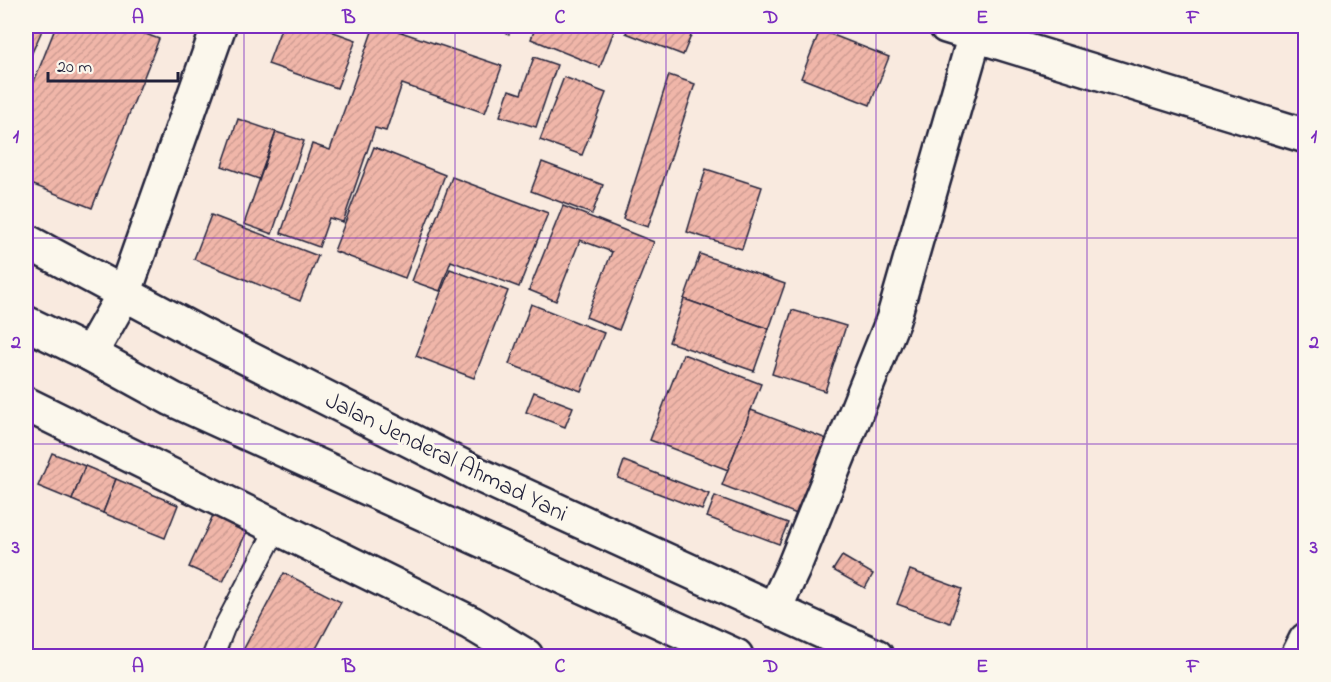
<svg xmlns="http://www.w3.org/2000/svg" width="1331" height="682" viewBox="0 0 1331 682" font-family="'Indie Flower',sans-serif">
	<defs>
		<pattern id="building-hatch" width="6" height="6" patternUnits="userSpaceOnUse" patternTransform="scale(1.5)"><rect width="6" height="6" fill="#f0b6a9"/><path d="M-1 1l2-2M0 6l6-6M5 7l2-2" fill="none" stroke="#ce9c92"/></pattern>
	</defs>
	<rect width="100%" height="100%" fill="#f9eadf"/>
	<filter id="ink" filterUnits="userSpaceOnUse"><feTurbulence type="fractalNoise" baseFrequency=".0167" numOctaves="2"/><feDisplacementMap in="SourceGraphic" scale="12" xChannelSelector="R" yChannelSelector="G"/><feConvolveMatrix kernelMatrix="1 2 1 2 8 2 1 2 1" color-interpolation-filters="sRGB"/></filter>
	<g filter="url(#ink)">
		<g fill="url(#building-hatch)" stroke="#22223b" stroke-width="1.5">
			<polygon points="26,26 44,26 26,66"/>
			<polygon points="56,26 124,26 159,39 92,208 26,182 26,102"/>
			<polygon points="282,26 317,26 356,40 337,88 268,64"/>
			<polygon points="374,26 383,26 502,66 485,113 402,84 386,131 375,128 343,222 329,218 319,247 281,233 312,144 330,150"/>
			<polygon points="489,26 513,26 509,34"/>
			<polygon points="536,26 600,26 614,31 600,67 531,39"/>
			<polygon points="629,26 695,26 683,55 626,33"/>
			<polygon points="820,30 889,57 870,105 801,78"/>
			<polygon points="534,57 557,65 536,127 500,116 509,90 521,94"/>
			<polygon points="669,75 695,84 648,227 623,219"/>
			<polygon points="564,77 606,93 582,155 540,140"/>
			<polygon points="238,119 276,132 259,179 222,166"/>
			<polygon points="276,132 304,141 272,234 244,224"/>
			<polygon points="374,147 445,175 405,278 334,251"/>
			<polygon points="542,162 603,185 592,214 531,191"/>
			<polygon points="706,169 762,187 742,249 687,232"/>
			<polygon points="452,177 548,213 519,287 451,261 440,291 412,281"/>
			<polygon points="563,206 654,242 619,330 586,317 612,252 580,240 556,301 529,290"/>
			<polygon points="211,215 318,256 300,301 194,259"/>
			<polygon points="700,254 785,284 769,329 684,299"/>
			<polygon points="450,269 508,291 474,378 416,356"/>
			<polygon points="684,299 769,329 754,371 669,342"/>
			<polygon points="531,304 604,333 581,391 509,364"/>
			<polygon points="792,310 846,326 825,391 772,374"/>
			<polygon points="683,354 761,384 728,470 650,440"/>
			<polygon points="534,392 573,407 565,427 526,412"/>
			<polygon points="751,410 832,441 802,516 722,485"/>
			<polygon points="52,453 85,466 72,500 38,486"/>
			<polygon points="624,461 709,494 702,510 618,478"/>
			<polygon points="85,466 116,479 103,513 72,500"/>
			<polygon points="116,479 178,505 165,538 103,513"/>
			<polygon points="715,496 788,523 779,544 707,517"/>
			<polygon points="215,511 249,527 223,582 189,567"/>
			<polygon points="842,556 873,574 865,588 833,570"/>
			<polygon points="910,570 962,589 950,623 897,604"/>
			<polygon points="284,573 341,602 312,656 240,656"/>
		</g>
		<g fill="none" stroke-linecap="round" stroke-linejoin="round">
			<g stroke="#22223b" stroke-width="24">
				<polyline id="service" points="213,656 224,628 277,527"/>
			</g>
			<g stroke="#22223b" stroke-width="38">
				<g id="minor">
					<polyline points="946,26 1306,136"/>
					<polyline points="26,404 471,623 526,656"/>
					<polyline points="774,610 793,569 893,320 975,35"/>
					<polyline points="1298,656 1306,640"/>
				</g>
			</g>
			<g stroke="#22223b" stroke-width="38">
				<polyline id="tertiary" points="90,354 124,294 219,26"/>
			</g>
			<g stroke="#22223b" stroke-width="38">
				<g id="trunk">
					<polyline points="26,241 200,334 477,474 876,656"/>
					<polyline points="26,323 90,354 172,399 736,656"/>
				</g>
			</g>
			<use href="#service" stroke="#fbf7ec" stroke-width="20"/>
			<use href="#minor" stroke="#fbf7ec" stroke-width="33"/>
			<use href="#tertiary" stroke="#fbf7ec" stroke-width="33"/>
			<use href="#trunk" stroke="#fbf7ec" stroke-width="33"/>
		</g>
	</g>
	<path fill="none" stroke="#7b2cbf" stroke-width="1.5" stroke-opacity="0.55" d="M244,26V656M455,26V656M666,26V656M876,26V656M1087,26V656M26,238H1306M26,444H1306"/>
	<g text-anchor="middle" stroke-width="6" stroke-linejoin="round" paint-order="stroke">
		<g font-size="24" fill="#22223b" stroke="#fbf7ec">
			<text transform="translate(447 456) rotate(26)" y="8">Jalan Jenderal Ahmad Yani</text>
		</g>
	</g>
	<rect width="1331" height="682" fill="none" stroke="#fbf7ec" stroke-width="66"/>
	<path d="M48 72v9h130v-9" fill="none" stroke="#22223b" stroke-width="3"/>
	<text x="57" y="72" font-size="18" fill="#22223b" stroke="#fbf7ec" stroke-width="4.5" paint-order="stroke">20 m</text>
	<rect x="33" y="33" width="1265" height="616" fill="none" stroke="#7b2cbf" stroke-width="2"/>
	<g font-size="20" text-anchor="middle" font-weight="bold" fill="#7b2cbf">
		<text x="138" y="23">A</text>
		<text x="349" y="23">B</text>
		<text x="560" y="23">C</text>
		<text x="771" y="23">D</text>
		<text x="982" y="23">E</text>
		<text x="1193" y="23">F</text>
		<text x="16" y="142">1</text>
		<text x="1314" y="142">1</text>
		<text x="16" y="348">2</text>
		<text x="1314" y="348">2</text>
		<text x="16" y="553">3</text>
		<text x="1314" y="553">3</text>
		<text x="138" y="672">A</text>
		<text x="349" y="672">B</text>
		<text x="560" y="672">C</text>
		<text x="771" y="672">D</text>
		<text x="982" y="672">E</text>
		<text x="1193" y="672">F</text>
	</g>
</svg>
